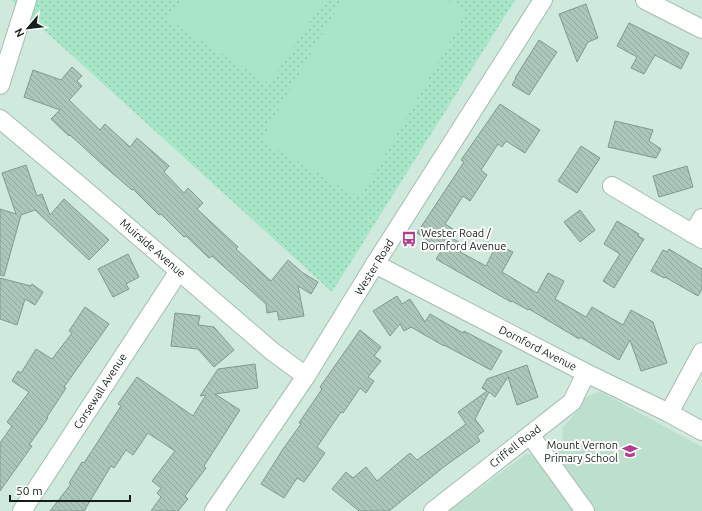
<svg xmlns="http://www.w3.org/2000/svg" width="702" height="511" viewBox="0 0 702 511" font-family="Ubuntu,sans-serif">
	<defs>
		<pattern id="green-dots" width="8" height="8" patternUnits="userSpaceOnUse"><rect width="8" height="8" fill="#a7e6c6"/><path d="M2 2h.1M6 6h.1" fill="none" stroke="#8fc5aa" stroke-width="1.8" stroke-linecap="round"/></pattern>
		<pattern id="building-back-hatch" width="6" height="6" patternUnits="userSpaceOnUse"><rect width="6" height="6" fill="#acc7b9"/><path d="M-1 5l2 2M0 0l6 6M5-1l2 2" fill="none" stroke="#93aa9e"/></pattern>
	</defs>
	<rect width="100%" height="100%" fill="#cfeadc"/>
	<polygon fill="#bddfcd" points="600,391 702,447 702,511 449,511 526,454 547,458 562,448 563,427 573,416 584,398"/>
	<polygon fill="url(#green-dots)" points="11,0 515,0 332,292"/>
	<g fill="#a7e6c6">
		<polygon points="181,0 324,0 269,84 168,19"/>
		<polygon points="342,0 447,0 467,12 360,198 261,140"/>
	</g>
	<g fill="url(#building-back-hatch)" stroke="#80998c">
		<polygon points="586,4 598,38 588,42 577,62 559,14"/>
		<polygon points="629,23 689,53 681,69 655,55 644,74 631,68 637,57 617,46"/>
		<polygon points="539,40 557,52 529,95 512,85 516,78 515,78"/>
		<polygon points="72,67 82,76 77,81 82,86 69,100 100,130 105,124 130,147 137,138 169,166 164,172 184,193 188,188 203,203 197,209 238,247 236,249 271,281 288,260 303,273 318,282 311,294 298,286 304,316 279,320 277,311 267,313 266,304 212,256 209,258 186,236 184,237 161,214 159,215 133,189 132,190 104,166 70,135 69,136 51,119 60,110 24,97 33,70 61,80"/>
		<polygon points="500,104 540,130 525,153 506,141 502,147 498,144 481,170 487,175 470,201 463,196 445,224 453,229 448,236 464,245 460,252 486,266 497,244 513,252 502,272 537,293 548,273 564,281 555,299 586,317 592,307 623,325 631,310 653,322 667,363 641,371 630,340 619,360 580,337 579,339 529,309 528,310 512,301 511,302 436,259 442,250 417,233 464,162 461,160"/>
		<polygon points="615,121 653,130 649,141 661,149 656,158 608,147"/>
		<polygon points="581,146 600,158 577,193 558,181"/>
		<polygon points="26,165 37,196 42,194 50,215 64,199 109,240 89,260 35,210 21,215 4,276 0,275 0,209 16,214 2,173"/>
		<polygon points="687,166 693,187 659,197 653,176"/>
		<polygon points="580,210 595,230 580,242 564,222"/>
		<polygon points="617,221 639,234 638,236 644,239 614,288 603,281 620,254 604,244"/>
		<polygon points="669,249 702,269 702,289 698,296 665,277 664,278 651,271 663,250 667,252"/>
		<polygon points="128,254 139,277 126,284 129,289 113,297 98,269"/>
		<polygon points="0,278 31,286 32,284 43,292 35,305 25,299 17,325 0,319"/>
		<polygon points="397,296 402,304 410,299 425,322 430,314 463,333 464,331 502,351 491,370 444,345 444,346 411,327 404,331 400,324 390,336 373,311"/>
		<polygon points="85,307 109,324 64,387 66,388 47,417 48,418 29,445 32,446 0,491 0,443 12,426 7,422 29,392 12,381 18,371 21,373 36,349 52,359 72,333 69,331"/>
		<polygon points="175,313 200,316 198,325 214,327 234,350 214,367 198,349 171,346"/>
		<polygon points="360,330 381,347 374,356 381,361 368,377 374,381 366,393 360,388 343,413 341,412 317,447 325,453 304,482 297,478 284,498 261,484 283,449 301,424 299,423 322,389 320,387"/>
		<polygon points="255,364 258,388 215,394 240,410 204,466 206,468 185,496 188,499 178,511 151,511 161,497 157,493 161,488 152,481 175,451 148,433 133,455 126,450 114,468 111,466 84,511 50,511 71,484 69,483 82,462 84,463 121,406 118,404 137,377 193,416 206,395 200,396 218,369"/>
		<polygon points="527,365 538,397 517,405 508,377 495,397 489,392 475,419 484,431 477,436 480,441 445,466 389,511 359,511 332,489 346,472 353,478 366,467 377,481 410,453 417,460 466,424 458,412 487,391 482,388 487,379"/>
	</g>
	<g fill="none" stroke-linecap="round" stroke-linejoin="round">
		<g stroke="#a3beb0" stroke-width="20">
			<g id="minor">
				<polyline points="645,0 702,29"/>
				<polyline points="0,85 27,0"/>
				<polyline points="0,119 86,191 273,352 306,376"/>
				<polyline points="612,186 702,239"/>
				<polyline points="693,234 702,218"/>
				<polyline points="375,264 586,373 669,413 702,431"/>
				<polyline points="669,413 702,352"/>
				<polyline points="530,435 585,511"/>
				<polyline points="22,511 179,271"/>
				<polyline points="214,511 306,376 375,264 543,0"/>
				<polyline points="433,511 572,402 586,373"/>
			</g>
		</g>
		<use href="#minor" stroke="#fff" stroke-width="18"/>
	</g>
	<defs>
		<g id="bus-bare" transform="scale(1.2)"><path d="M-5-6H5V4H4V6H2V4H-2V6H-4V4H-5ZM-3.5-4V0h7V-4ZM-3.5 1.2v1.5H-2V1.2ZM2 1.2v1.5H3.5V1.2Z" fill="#b53c8f" stroke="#fff" stroke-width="2.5" paint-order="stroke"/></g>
		<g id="school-bare" transform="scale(1.2)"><path d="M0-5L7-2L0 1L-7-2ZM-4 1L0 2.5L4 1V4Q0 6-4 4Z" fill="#b53c8f" stroke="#fff" stroke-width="2.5" paint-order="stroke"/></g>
	</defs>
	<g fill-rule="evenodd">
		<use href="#bus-bare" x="409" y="239"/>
		<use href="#school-bare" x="630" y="451"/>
	</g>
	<g text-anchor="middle" stroke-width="4" stroke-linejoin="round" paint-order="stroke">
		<g font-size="11" fill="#151f1a" stroke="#fff" text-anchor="start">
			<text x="421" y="237">Wester Road /<tspan x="421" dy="13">Dornford Avenue</tspan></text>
			<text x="618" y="449" text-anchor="end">Mount Vernon<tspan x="618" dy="13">Primary School</tspan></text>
		</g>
		<g font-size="11" fill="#151f1a" stroke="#fff">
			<text transform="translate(153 248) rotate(41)" y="4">Muirside Avenue</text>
			<text transform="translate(374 267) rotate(-58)" y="4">Wester Road</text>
			<text transform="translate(538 348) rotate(27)" y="4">Dornford Avenue</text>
			<text transform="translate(100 391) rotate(-57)" y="4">Corsewall Avenue</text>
			<text transform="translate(515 446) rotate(-38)" y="4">Criffell Road</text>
		</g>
	</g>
	<g transform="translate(28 28) rotate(242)" stroke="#ffffff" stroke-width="3" paint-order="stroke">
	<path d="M0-3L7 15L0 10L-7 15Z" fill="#151f1a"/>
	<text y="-6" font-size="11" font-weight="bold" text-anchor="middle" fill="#151f1a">N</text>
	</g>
	<path d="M10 495v6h120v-6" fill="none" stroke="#151f1a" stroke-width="2"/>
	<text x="16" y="495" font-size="12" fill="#151f1a" stroke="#ffffff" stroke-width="3" paint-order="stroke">50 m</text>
</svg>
